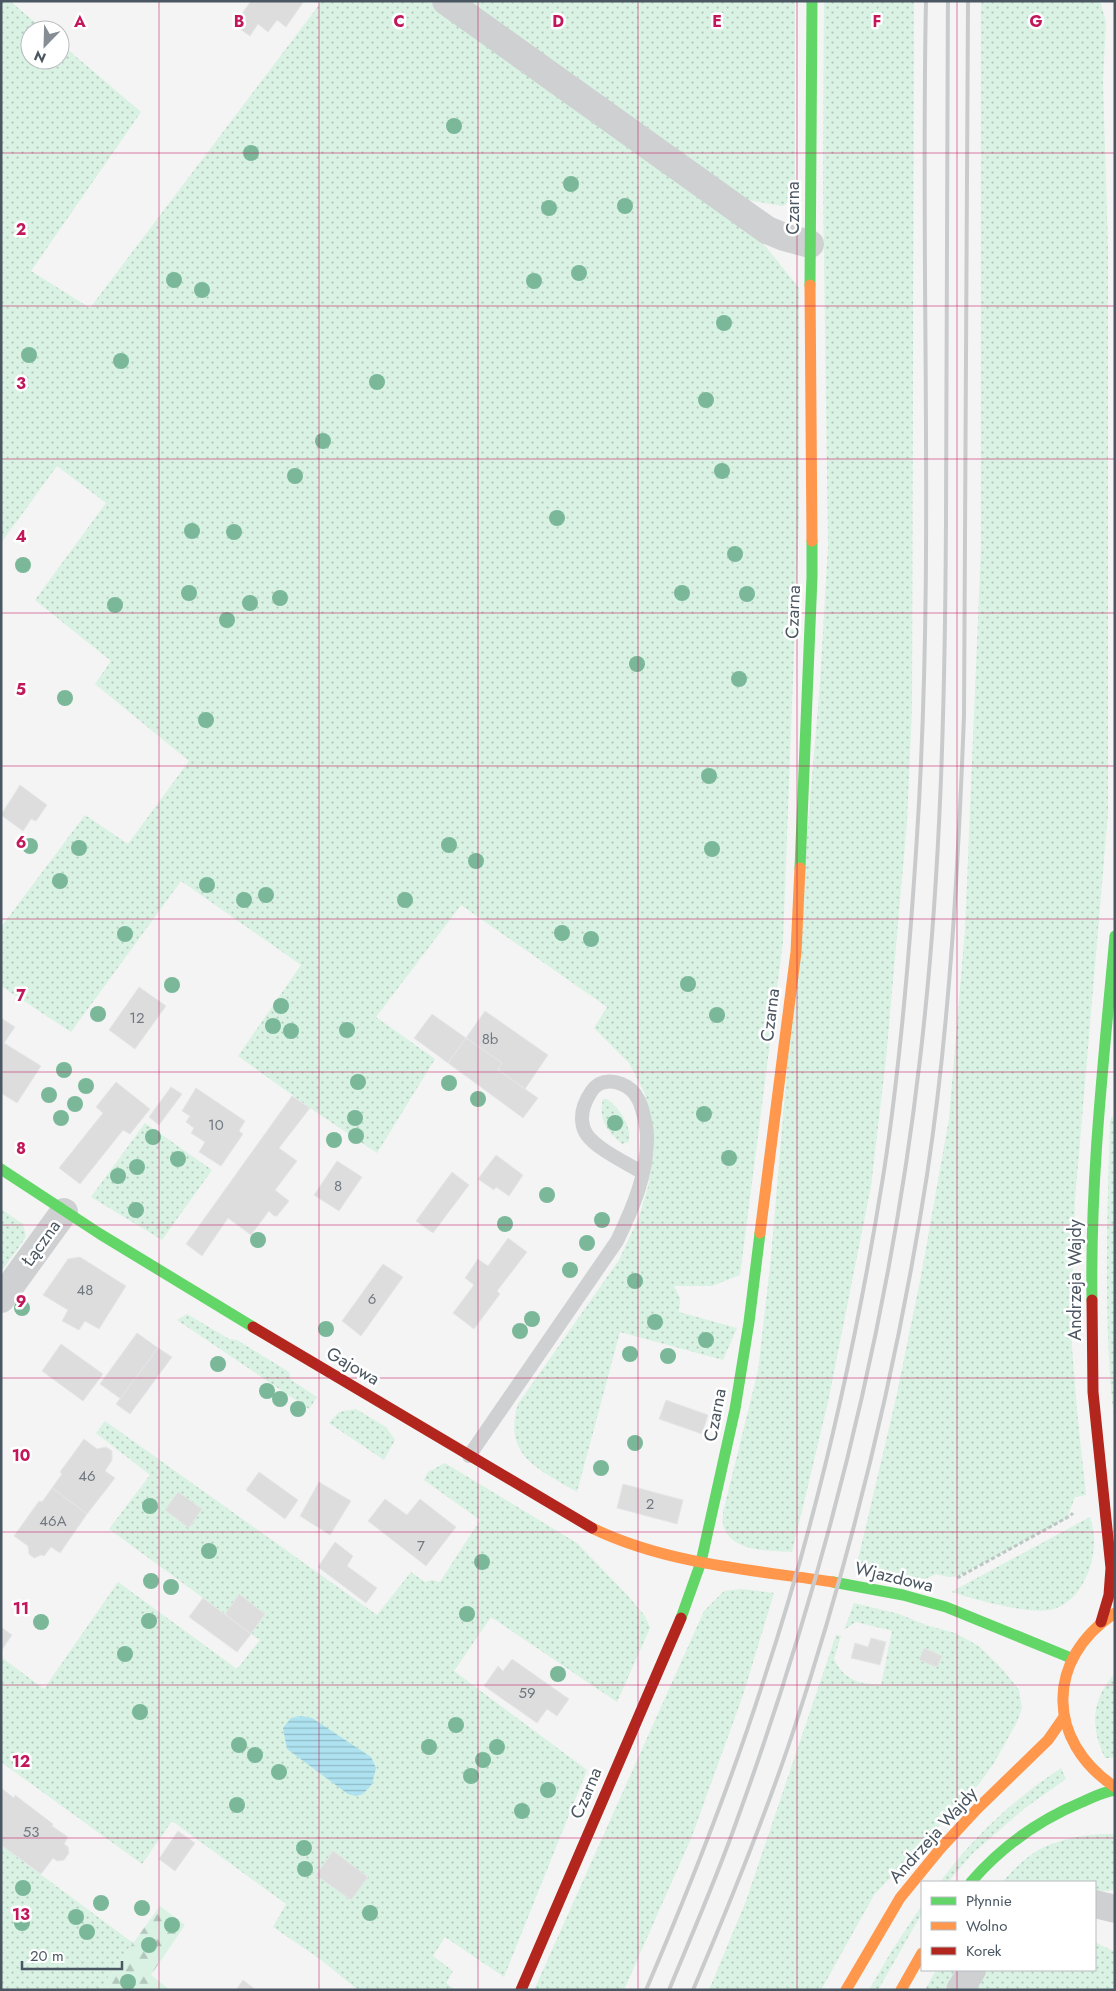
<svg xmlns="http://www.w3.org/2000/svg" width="1116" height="1991" viewBox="0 0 1116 1991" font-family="Jost,sans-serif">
	<defs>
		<pattern id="grass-dots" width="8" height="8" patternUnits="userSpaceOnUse" patternTransform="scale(1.25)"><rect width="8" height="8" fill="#d9f2e3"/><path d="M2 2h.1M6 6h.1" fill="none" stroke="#b2c7bb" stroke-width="1.8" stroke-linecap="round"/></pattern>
		<pattern id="forest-firs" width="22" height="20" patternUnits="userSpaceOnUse" patternTransform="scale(1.25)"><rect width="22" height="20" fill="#d9f2e3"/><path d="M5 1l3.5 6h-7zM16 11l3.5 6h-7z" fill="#b2c7bb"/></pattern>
		<pattern id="water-rules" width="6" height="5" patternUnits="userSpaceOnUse" patternTransform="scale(1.25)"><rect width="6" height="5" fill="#aee2f0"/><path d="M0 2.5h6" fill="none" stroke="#90bac6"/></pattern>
	</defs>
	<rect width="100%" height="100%" fill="#f4f4f4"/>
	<g fill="url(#grass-dots)">
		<path d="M1,1H10L44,30H30V60H60V43L141,112L31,271L90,308L322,1H429L758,237L799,288V519L783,942L740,1275L712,1286H674L680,1298L679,1312L737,1328L723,1360L620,1332L577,1492C539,1469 502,1456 518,1404L619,1260L639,1217L648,1187L654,1151L651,1120L645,1094L629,1063L594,1028L607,1007L461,905L376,1017L435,1059L377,1153L310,1108L238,1056L301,965L181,881L71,1032L1,986V927L85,815L128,844L189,761L95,684L111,661L35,600L106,503L57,466L1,543Z"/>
		<polygon points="468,1 795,1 795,197 783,206 747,200"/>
		<path d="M824,1H914L912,707L907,822L886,1059L871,1186L828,1402L792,1552C770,1550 734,1553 724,1528C722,1524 723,1517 723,1512L758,1371L771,1257L820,683L828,545L823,186Z"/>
		<polygon points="981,1 1100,1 1106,22 1103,82 1108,249 1108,813 1075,1200 1071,1336 1078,1421 1086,1495 1075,1497 1067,1518 959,1576 950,1577 936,1574 921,1581 857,1564 896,1398 921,1276 949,1119 965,930 981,547"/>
		<path d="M603,1099H607C621,1110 631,1125 629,1142L622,1144C607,1131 598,1120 603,1099Z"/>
		<path d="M1115,1116V1428C1103,1328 1107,1221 1110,1121L1111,1117Z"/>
		<polygon points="145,1123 212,1170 162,1240 91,1197"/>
		<polygon points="1,1209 23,1224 26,1237 1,1272"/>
		<polygon points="187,1314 229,1339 237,1340 289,1372 291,1380 317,1397 309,1409 177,1320"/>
		<polygon points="356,1409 386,1427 395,1440 384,1460 329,1423 339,1412"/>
		<polygon points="105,1421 377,1615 411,1572 425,1582 432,1580 440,1582 480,1520 424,1480 428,1472 445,1463 577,1543 629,1597 645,1616 650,1628 617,1702 491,1617 454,1671 587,1770 504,1977 445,1937 433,1956 453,1971 446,1983 455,1990 358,1990 320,1959 273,1927 286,1904 172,1821 142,1864 1,1762 1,1657 44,1689 118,1582 237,1669 260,1640 251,1634 265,1614 239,1594 225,1614 109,1529 150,1475 96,1433"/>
		<path d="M1090,1517C1092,1524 1094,1532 1094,1539C1095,1566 1081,1600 1054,1609C1030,1616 975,1599 951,1592Z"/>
		<polygon points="742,1589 774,1593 743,1695 692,1836 624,1990 534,1990 704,1611 724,1591"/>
		<path d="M854,1603L899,1614L926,1625L955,1633L979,1646L1004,1671L1019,1690L1022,1708L1017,1722L994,1763L979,1784L874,1895L821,1990H709L746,1901L836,1635L841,1636L834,1659C845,1681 858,1683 881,1685L892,1631L856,1622L844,1630Z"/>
		<path d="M1115,1673V1758H1105C1090,1727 1091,1700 1115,1673Z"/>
		<path d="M1061,1768L1066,1779L1025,1808L973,1853L948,1882H940C975,1835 1012,1801 1061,1768Z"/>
		<path d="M1115,1834V1890L1095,1892V1882H1002C1013,1871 1025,1857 1040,1849C1062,1838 1089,1833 1115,1834Z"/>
		<polygon points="1,1845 133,1943 99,1990 1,1990"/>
		<polygon points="922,1905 922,1913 878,1990 869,1990 891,1952"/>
		<polygon points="1095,1942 1115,1952 1115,1990 976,1990 987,1970 1095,1970"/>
		<polygon points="936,1970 955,1970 944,1990 925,1990"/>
	</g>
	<polygon fill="url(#forest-firs)" points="160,1906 185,1925 151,1975 170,1990 99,1990"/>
	<polygon fill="url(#water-rules)" points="301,1716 312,1718 371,1757 376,1768 372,1784 363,1794 356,1796 348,1794 287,1749 283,1728 291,1718"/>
	<g fill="#ddddde" stroke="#e5e6e7">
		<polygon points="251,1 304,1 286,27 277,20 268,32 258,24 250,36 234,25"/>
		<polygon points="20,785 47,805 36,821 31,819 23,831 1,815"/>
		<polygon points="139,987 166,1006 135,1049 109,1030"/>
		<polygon points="485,1011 548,1055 525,1089 498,1070 502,1063 466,1038"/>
		<polygon points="432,1014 466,1038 448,1063 414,1038"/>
		<polygon points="1,1018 15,1027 4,1043 41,1066 17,1103 1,1093"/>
		<polygon points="466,1038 502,1063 498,1070 538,1098 523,1118 448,1063"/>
		<polygon points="116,1082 150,1109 130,1134 123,1130 80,1184 59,1168 103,1113 96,1107"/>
		<polygon points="171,1087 182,1094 159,1125 149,1117"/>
		<polygon points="196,1088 245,1121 239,1131 243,1134 221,1166 199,1152 205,1142 191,1133 194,1128 186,1122 190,1116 182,1111"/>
		<polygon points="292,1096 310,1108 279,1148 297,1161 275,1190 289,1201 277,1216 274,1216 269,1211 251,1235 228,1218 202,1256 186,1244"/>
		<polygon points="496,1155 523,1175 509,1196 496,1187 494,1190 478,1179"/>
		<polygon points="337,1161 362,1177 339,1211 314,1195"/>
		<polygon points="452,1172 469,1185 433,1233 416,1221"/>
		<polygon points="508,1238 527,1252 497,1291 500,1294 474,1329 453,1313 474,1285 465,1278 478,1259 488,1266"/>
		<polygon points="80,1257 126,1286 99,1329 85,1321 79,1330 62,1321 68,1310 43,1295 68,1259"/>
		<polygon points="383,1264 403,1277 361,1336 342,1321"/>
		<polygon points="137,1333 158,1348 121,1399 100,1384"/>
		<polygon points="61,1344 103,1374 83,1401 42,1371"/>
		<polygon points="158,1348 172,1357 130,1414 116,1404"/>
		<polygon points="666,1400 708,1415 702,1434 659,1419"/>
		<polygon points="84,1439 97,1449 106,1447 112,1451 112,1460 105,1471 115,1478 87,1514 52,1488 62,1474 60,1472"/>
		<polygon points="259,1472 298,1500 285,1519 246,1490"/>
		<polygon points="319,1482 351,1501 330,1535 300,1516"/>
		<polygon points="623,1484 683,1500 677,1524 617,1508"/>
		<polygon points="52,1488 87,1514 60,1553 51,1547 44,1556 41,1555 34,1558 29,1554 28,1546 14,1536 39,1501 42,1502"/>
		<polygon points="178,1492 202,1509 189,1528 165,1510"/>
		<polygon points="385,1499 407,1515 420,1499 456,1527 426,1566 368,1521"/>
		<polygon points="335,1542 353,1556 347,1566 377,1588 366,1603 318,1567"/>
		<polygon points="239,1594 265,1614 251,1634 225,1614"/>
		<polygon points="203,1598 251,1634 237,1652 189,1617"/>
		<polygon points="1,1627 12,1635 1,1651"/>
		<polygon points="871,1638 886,1642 880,1665 851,1658 855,1643 868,1647"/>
		<polygon points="924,1648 942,1656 937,1667 919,1660"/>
		<polygon points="512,1659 569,1699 557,1716 547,1709 537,1723 484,1686 498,1666 503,1671"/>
		<polygon points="1,1788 14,1798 15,1795 53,1824 52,1826 68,1837 64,1844 68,1847 69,1853 64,1860 57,1861 53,1858 41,1874 1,1845"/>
		<polygon points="178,1831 195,1843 175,1871 159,1859"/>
		<polygon points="333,1851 368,1877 351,1900 316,1875"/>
		<polygon points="243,1980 256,1990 236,1990"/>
	</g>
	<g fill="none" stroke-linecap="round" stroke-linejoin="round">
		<polyline stroke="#bcc7c4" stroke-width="3" stroke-dasharray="4 2.5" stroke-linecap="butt" points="957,1578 1070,1516 1073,1513"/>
		<path stroke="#ced0d2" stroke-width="14" d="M469,1456L617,1241C633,1208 648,1173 647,1136C647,1128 642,1105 638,1099C632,1086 613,1077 599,1084C592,1088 587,1098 584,1106C581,1115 581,1127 587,1135C598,1150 627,1163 643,1173"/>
		<g stroke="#ced0d2" stroke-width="28">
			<polyline points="446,1 767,230 784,237 810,244"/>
			<polyline points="1,1299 64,1212"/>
			<polyline points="1095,1904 1115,1909"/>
			<polyline points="960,1990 972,1970"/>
		</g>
		<g stroke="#63d668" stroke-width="11">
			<polyline points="810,285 812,1"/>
			<polyline points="800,868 812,577 812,541"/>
			<polyline points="1,1169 100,1234 253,1327"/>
			<path d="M1092,1300C1090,1178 1104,1057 1115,936"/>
			<polyline points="833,1582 903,1595 946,1607 1071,1658"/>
			<polyline points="681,1618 701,1562 735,1409 749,1322 760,1233"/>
			<path d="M971,1882C1002,1846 1039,1820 1082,1802C1093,1797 1103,1792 1115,1790"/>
		</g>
		<g stroke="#ff974d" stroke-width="11">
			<polyline points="810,285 812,541"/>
			<polyline points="760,1233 796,952 800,868"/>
			<path d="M592,1528C666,1564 753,1570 833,1582"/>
			<path d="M1115,1613C1045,1659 1046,1741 1115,1787"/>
			<polyline points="846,1990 900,1898 940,1849 977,1809 1048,1740 1064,1717"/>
			<polyline points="901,1990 922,1953"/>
		</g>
		<g stroke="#b3261e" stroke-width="11">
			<polyline points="1092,1300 1093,1392 1111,1568 1109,1595 1101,1622"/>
			<polyline points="253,1327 592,1528"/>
			<polyline points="521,1990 681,1618"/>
		</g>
		<g stroke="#c9cacc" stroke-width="4">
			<path d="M646,1990C690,1887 731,1783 765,1676C819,1512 857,1341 884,1171C901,1060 910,948 917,836C935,558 920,279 926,1"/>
			<path d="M669,1990C692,1934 717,1877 737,1820C826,1574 890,1319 920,1059C941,881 945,700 946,521C947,347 946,174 948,1"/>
			<path d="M693,1990C730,1903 766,1815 795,1726C854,1546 898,1362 927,1175C950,1023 958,869 964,716L968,1"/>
		</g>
	</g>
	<g fill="#7ab899">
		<circle cx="454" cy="126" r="8"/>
		<circle cx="251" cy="153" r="8"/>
		<circle cx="571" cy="184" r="8"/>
		<circle cx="625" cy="206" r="8"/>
		<circle cx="549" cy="208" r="8"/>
		<circle cx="579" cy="273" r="8"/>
		<circle cx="174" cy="280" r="8"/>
		<circle cx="534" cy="281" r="8"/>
		<circle cx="202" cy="290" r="8"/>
		<circle cx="724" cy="323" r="8"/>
		<circle cx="29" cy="355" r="8"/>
		<circle cx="121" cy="361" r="8"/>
		<circle cx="377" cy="382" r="8"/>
		<circle cx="706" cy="400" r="8"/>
		<circle cx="323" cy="441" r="8"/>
		<circle cx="722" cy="471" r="8"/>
		<circle cx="295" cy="476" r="8"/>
		<circle cx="557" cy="518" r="8"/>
		<circle cx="192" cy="531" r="8"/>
		<circle cx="234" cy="532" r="8"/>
		<circle cx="735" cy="554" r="8"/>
		<circle cx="23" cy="565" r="8"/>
		<circle cx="189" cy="593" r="8"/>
		<circle cx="682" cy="593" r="8"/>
		<circle cx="747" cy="594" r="8"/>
		<circle cx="280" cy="598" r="8"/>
		<circle cx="250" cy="603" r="8"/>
		<circle cx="115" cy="605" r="8"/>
		<circle cx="227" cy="620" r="8"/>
		<circle cx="637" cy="664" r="8"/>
		<circle cx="739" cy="679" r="8"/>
		<circle cx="65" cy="698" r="8"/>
		<circle cx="206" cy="720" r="8"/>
		<circle cx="709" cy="776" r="8"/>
		<circle cx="449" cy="845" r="8"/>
		<circle cx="30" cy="846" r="8"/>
		<circle cx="79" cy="848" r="8"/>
		<circle cx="712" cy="849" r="8"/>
		<circle cx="476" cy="861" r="8"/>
		<circle cx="60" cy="881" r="8"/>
		<circle cx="207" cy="885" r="8"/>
		<circle cx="266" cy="895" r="8"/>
		<circle cx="244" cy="900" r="8"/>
		<circle cx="405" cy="900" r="8"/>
		<circle cx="562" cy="933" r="8"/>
		<circle cx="125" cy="934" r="8"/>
		<circle cx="591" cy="939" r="8"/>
		<circle cx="688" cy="984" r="8"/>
		<circle cx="172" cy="985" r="8"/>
		<circle cx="281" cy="1006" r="8"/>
		<circle cx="98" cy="1014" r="8"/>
		<circle cx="717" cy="1015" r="8"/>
		<circle cx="273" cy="1026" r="8"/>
		<circle cx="347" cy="1030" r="8"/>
		<circle cx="291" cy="1031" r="8"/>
		<circle cx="64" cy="1070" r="8"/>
		<circle cx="358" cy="1082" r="8"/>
		<circle cx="449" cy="1083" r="8"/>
		<circle cx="86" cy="1086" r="8"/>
		<circle cx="49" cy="1095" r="8"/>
		<circle cx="478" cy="1099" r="8"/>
		<circle cx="75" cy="1104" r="8"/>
		<circle cx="704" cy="1114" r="8"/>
		<circle cx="61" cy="1118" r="8"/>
		<circle cx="355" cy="1118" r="8"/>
		<circle cx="615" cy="1123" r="8"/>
		<circle cx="356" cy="1136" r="8"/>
		<circle cx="153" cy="1137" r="8"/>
		<circle cx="334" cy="1140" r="8"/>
		<circle cx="729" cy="1158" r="8"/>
		<circle cx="178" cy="1159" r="8"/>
		<circle cx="137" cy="1167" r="8"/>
		<circle cx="118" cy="1176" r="8"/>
		<circle cx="547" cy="1195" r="8"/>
		<circle cx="136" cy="1210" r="8"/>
		<circle cx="602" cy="1220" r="8"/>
		<circle cx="505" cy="1224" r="8"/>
		<circle cx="258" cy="1240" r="8"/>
		<circle cx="587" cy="1243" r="8"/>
		<circle cx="570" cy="1270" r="8"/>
		<circle cx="635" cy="1281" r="8"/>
		<circle cx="22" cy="1308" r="8"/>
		<circle cx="532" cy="1319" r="8"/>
		<circle cx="655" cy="1322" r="8"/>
		<circle cx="326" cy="1329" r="8"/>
		<circle cx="520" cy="1331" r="8"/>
		<circle cx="706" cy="1340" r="8"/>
		<circle cx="630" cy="1354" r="8"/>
		<circle cx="668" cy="1356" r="8"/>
		<circle cx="218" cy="1364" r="8"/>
		<circle cx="267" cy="1391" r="8"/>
		<circle cx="280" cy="1399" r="8"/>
		<circle cx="298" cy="1409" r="8"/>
		<circle cx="635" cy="1443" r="8"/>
		<circle cx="601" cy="1468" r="8"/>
		<circle cx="150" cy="1506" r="8"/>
		<circle cx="209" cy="1551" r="8"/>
		<circle cx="482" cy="1562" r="8"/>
		<circle cx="151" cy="1581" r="8"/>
		<circle cx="171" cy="1587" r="8"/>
		<circle cx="467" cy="1614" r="8"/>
		<circle cx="149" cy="1621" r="8"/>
		<circle cx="41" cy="1622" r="8"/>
		<circle cx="125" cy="1654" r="8"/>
		<circle cx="558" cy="1674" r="8"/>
		<circle cx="140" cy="1712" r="8"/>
		<circle cx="456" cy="1725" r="8"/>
		<circle cx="239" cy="1745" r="8"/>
		<circle cx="429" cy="1747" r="8"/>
		<circle cx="497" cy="1747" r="8"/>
		<circle cx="255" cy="1755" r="8"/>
		<circle cx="483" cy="1760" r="8"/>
		<circle cx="279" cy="1772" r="8"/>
		<circle cx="471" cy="1776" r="8"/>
		<circle cx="548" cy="1790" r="8"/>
		<circle cx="237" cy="1805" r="8"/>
		<circle cx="522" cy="1811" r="8"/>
		<circle cx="304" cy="1848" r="8"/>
		<circle cx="305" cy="1869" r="8"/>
		<circle cx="23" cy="1888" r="8"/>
		<circle cx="101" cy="1903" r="8"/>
		<circle cx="142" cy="1908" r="8"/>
		<circle cx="370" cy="1913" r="8"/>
		<circle cx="76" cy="1917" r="8"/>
		<circle cx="22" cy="1923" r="8"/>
		<circle cx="172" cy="1925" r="8"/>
		<circle cx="87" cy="1932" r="8"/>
		<circle cx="149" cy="1945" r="8"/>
		<circle cx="128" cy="1982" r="8"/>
	</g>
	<path fill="none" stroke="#c2185b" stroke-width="1" stroke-opacity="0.55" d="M159,1V1990M319,1V1990M478,1V1990M638,1V1990M797,1V1990M957,1V1882M1,153H1115M1,306H1115M1,459H1115M1,613H1115M1,766H1115M1,919H1115M1,1072H1115M1,1225H1115M1,1378H1115M1,1532H1115M1,1685H1115M1,1838H1115M957,1970V1990"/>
	<g text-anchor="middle" stroke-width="5" stroke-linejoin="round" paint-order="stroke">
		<g font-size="15" fill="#707881">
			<text x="137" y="1023">12</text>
			<text x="490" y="1044">8b</text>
			<text x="216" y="1130">10</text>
			<text x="338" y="1191">8</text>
			<text x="85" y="1295">48</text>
			<text x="372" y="1304">6</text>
			<text x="87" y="1481">46</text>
			<text x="650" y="1509">2</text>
			<text x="53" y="1526">46A</text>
			<text x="421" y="1551">7</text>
			<text x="527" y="1698">59</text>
			<text x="31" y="1837">53</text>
		</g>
		<g font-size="18" fill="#4a5661" stroke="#fff">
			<text transform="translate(793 208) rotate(-90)" y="6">Czarna</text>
			<text transform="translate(793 612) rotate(-88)" y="6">Czarna</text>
			<text transform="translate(770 1015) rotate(-83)" y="6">Czarna</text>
			<text transform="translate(41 1243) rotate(-54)" y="6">Łączna</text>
			<text transform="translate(1075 1280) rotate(-90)" y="6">Andrzeja Wajdy</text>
			<text transform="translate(353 1366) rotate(30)" y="6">Gajowa</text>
			<text transform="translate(715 1415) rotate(-79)" y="6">Czarna</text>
			<text transform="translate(894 1577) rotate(13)" y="6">Wjazdowa</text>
			<text transform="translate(586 1793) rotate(-67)" y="6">Czarna</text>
			<text transform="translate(933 1835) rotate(-48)" y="6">Andrzeja Wajdy</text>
		</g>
	</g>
	<g font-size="16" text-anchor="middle" font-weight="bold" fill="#c2185b" stroke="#fff" stroke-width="5" stroke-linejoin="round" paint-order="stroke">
		<text x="80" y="27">A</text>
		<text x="239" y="27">B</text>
		<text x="399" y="27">C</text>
		<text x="558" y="27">D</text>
		<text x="717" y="27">E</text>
		<text x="877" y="27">F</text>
		<text x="1036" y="27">G</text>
		<text x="21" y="235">2</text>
		<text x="21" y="389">3</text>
		<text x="21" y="542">4</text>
		<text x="21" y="695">5</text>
		<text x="21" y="848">6</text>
		<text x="21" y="1001">7</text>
		<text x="21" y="1154">8</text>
		<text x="21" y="1307">9</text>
		<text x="21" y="1461">10</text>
		<text x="21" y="1614">11</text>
		<text x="21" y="1767">12</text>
		<text x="21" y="1920">13</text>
	</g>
	<rect width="1116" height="1991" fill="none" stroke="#4a5661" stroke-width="5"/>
	<rect x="921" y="1881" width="175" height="90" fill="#ffffff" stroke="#b7bbc0"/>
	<rect x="931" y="1897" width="25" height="8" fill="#63d668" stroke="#b7bbc0"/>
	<text x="966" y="1906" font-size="15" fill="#4a5661">Płynnie</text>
	<rect x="931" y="1922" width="25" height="8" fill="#ff974d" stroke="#b7bbc0"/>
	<text x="966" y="1931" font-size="15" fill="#4a5661">Wolno</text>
	<rect x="931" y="1947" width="25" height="8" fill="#b3261e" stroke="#b7bbc0"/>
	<text x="966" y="1956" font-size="15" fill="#4a5661">Korek</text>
	<g transform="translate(45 45) rotate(203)"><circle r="24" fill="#ffffff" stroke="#b7bbc0"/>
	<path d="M0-4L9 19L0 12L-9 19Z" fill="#868d94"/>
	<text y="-8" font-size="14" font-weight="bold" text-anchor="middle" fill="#4a5661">N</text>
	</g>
	<path d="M22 1961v8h100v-8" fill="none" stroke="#4a5661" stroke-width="2.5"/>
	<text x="30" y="1961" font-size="15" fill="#4a5661" stroke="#ffffff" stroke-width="4" paint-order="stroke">20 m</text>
</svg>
